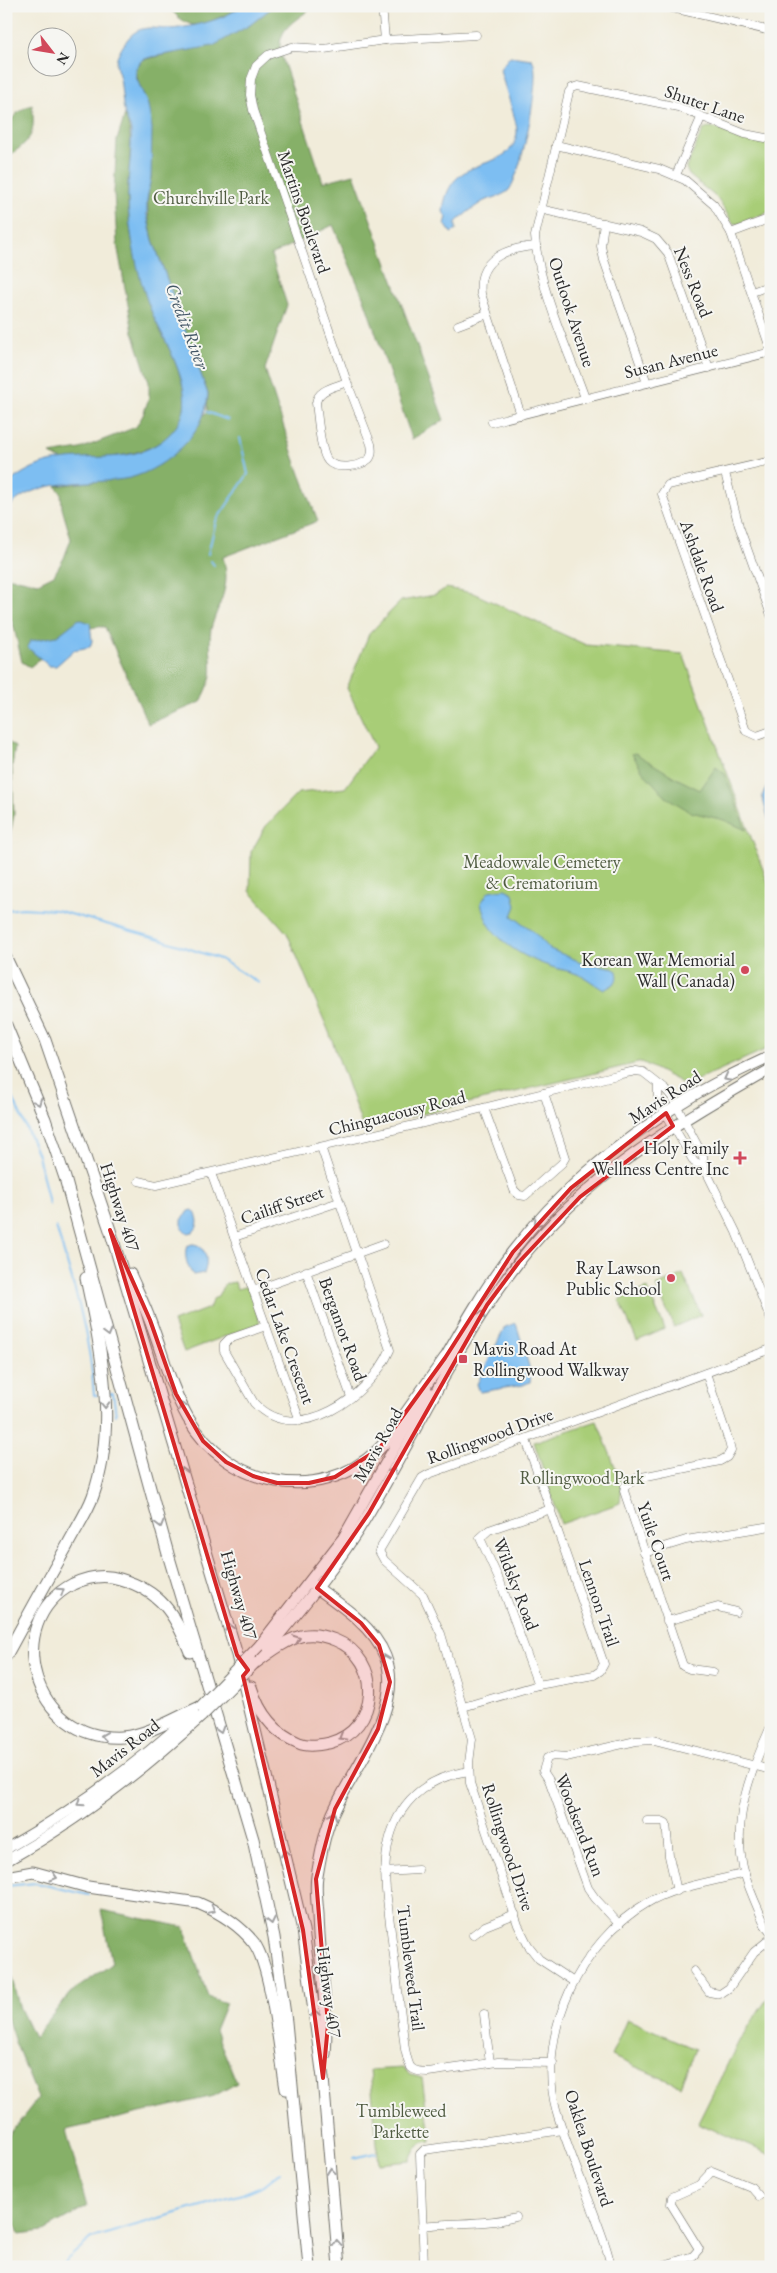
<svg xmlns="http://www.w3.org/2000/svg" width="777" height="2273" viewBox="0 0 777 2273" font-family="'EB Garamond',serif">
	<rect width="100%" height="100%" fill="#f6f6f2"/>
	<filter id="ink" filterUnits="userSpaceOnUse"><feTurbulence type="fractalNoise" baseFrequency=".02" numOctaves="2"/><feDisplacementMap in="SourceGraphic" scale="10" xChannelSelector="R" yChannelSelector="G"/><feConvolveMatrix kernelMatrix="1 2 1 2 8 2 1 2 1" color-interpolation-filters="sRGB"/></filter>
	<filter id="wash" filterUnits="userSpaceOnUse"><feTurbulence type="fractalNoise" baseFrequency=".0096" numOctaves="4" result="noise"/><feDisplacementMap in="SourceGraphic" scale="20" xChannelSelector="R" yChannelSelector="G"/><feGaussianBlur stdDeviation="1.12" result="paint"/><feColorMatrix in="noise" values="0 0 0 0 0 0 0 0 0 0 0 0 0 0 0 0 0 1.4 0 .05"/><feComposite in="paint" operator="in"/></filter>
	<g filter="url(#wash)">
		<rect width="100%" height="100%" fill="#f1ecda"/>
		<g fill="#a8cd77" stroke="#6a7c51">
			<polygon points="711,127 771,144 771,211 738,224 733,223 717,198 689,175 686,168 703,130"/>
			<polygon points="446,588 473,593 586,645 683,654 771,891 771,1047 686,1085 642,1062 363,1128 329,1032 287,933 250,891 251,852 266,826 298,793 345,788 375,747 347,688 369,634 401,601 435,595"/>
			<polygon points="683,1274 701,1315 674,1327 656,1286"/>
			<polygon points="235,1282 237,1289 248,1286 260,1323 184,1352 173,1322 209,1308 213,1299 217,1297 225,1284"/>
			<polygon points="647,1288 665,1329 637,1341 619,1300"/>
			<polygon points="597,1421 622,1484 620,1503 561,1524 534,1442"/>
			<polygon points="771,1993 771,2155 698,2123 739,2041"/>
			<polygon points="627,2019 695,2049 680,2086 611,2056"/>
			<path d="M403,2068L411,2075L422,2078L431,2141C417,2142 414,2149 410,2161L379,2164L370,2070Z"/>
		</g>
		<g fill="#86b068" stroke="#586e4a">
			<path d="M168,6H242C233,12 204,26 194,25C184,24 173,13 168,6Z"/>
			<path d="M274,6H314C298,20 278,26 280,51L323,182L354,174L444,420L412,439L364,299L333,225L271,255L287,305L265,369L294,458L318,521L223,557C232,588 218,603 211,629C208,645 214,668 210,680C208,688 204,695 201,702L148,724L105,627C78,624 50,650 30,667L22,662L13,623L6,612V577L38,583L54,575L64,558L71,539L62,508L61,493L56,486L131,477L142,472L207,412L208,394L153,240C148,218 145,200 151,177L136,68L142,60L177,52L250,25Z"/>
			<path d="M32,105C36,136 31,140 6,158C6,134 5,114 32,105Z"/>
			<path d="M125,115C135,140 128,163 128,189C127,214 132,243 138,268C142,281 145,295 150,308C160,334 191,381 184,411C174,450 127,456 93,459C76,460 66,464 50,454L80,449L136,427L143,415L149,398V382L133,332L117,244L114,192L117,140Z"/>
			<polygon points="6,740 15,747 12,767 14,815 6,855"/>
			<polygon points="635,753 676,778 700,790 716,767 725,774 746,830 724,820 691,812 666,797 644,773 632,754"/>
			<polygon points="101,1910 184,1927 208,1997 226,2003 215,2030 237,2083 214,2096 66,2130 87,2207 44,2231 19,2234 6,2198 6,2139 38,2098 15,2042 6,2014 6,1955 19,2006 34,2038 70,1993 112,1964"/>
		</g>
		<g fill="#7dbef2" stroke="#54748e">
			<path d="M242,6H274L250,25L213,46L151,57L142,60L136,68V77L148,105L152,128L151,177L147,200V215L153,240L208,394C206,415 198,432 182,447C168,461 149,473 130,478C91,486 34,475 6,511V485C17,476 28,469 42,464C88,449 144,472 178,424C200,393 161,337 150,308C137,275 127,225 128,189C128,171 132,152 131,133C131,127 127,121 125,115C122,104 122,90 120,78C119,74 116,68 116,64C116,56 123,46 127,40C142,20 159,32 179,28C200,25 224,19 242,6Z"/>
			<path d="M510,56L532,59C543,73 521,175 509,190C503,196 492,198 484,201C474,207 465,214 456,222V230L451,233L445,224L447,217L443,212C449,148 511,177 517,133C518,122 503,84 500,69Z"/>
			<polygon points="79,619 90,623 92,641 90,647 74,650 56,666 49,666 27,647 30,641 57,636"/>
			<polygon points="771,779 771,828 762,796"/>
			<path d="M505,889L513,893L516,906L512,916L532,930L550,949L581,962L610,967L617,971L618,977L614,984L604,990C595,985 586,977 577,974C570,971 562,970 555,968C522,958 487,938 481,903L489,891Z"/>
			<path d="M193,1210C199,1216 200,1226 193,1232L188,1233L182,1229V1220L188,1211Z"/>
			<path d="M192,1244C206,1244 209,1262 204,1273L193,1275C188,1268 183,1255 187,1246Z"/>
			<polygon points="516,1323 531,1373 530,1382 523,1385 480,1392 477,1384 505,1327"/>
		</g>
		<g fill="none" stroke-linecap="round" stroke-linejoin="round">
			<g stroke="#7dbef2" stroke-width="2">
				<polyline points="207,412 228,420"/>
				<polyline points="208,554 216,521 248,474 240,438"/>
				<polyline points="211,561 214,565"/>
				<polyline points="7,910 22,908 56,910 160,939 220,959 259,983"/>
				<polyline points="6,1082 38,1155 49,1204"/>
				<path d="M56,1227C73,1281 91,1338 94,1395H97"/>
				<polyline points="110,1394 113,1394 116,1415"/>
				<polyline points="6,1886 36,1883 89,1895"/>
				<polyline points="353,2158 376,2153"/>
				<polyline points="58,2267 92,2238 242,2194 264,2185 280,2172"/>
			</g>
		</g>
	</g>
	<g filter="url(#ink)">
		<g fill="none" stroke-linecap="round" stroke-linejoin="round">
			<g stroke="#706f68" stroke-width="9">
				<g id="minor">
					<polyline points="382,6 385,40"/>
					<polyline points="664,6 771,31"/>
					<polyline points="556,145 659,169 685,180 714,205 731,233 771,351"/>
					<polyline points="676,175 701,118"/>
					<polyline points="540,209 641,232 656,239 668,253 709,368"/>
					<polyline points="604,223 601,246 604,260 647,383"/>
					<polyline points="731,233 771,218"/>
					<polyline points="752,292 771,285"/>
					<polyline points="458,325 487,314"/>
					<path d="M347,382C335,387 318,389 316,403C318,416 320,452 328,461C336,470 360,467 369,459C373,455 372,449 371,444L347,382L253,110L250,95L251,79L256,66L268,55L292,47L324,49L385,40L476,35"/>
					<path d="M585,398C568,350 538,286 535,236L569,92L572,88L578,86L678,107L745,134L771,139"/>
					<path d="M521,415L481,294C477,259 506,248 536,246"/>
					<polyline points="492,422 771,352"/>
					<polyline points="771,461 668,485 662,494 746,731 757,736 771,731"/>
					<polyline points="725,473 739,526 771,615"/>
					<polyline points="658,1085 658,1097 661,1105 694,1162 704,1167"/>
					<polyline points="484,1108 514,1190 519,1195 525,1196 562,1163 565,1158 544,1093"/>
					<polyline points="211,1173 300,1421"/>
					<polyline points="139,1181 156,1185 423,1123 621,1074 636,1071 643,1072 666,1090 672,1097 703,1156 704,1167 736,1232 771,1320"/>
					<polyline points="234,1237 339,1202"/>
					<polyline points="306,1271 351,1397"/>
					<polyline points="253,1291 383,1244"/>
					<path d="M266,1326L229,1339L224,1344V1351L254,1403C297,1449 371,1395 390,1350L321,1147"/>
					<polyline points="706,1373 729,1442 731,1450 727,1457 720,1461 637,1478 625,1486 624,1491 683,1666 690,1669 713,1672"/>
					<polyline points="644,1553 686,1540 771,1526"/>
					<polyline points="667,1621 718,1607 736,1612"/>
					<polyline points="538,1685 501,1584 480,1538 489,1530 551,1509"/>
					<polyline points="463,1707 538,1685 594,1675 600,1671 604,1664 526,1440"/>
					<path d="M771,1726C750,1772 730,1823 745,1875C750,1892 758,1908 765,1925L771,1932"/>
					<path d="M469,1771C404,1781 381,1829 386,1890L405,2049C409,2066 408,2072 428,2072L498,2062L553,2063"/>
					<polyline points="647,1821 662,1821 666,1823 669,1856 677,1891"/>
					<polyline points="384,1872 418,1870"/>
					<polyline points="619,1924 595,1898 588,1888 549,1780 543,1771 547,1758 554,1756 566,1757 636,1741 654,1740 771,1770"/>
					<polyline points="473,1935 485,1926 515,1914"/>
					<polyline points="694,1971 709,1992 720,1994 729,1988 754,1952 771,1938"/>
					<polyline points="574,1982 539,1959 528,1945 518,1925 470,1783 469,1763 472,1739 441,1634 423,1595 384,1560 379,1551 422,1478 429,1474 771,1349"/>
					<polyline points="484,2014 490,2063"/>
					<path d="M422,2226C453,2222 485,2225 516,2217"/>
					<polyline points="424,2267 420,2154 424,2150 438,2148 563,2130"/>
					<path d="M611,2267C608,2249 601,2233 595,2216C582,2181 566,2145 556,2109C536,2034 581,1941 647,1903C676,1886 713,1882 745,1873"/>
					<polyline points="658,2267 693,2256 699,2249 671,2204 672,2197 699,2185 712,2171 751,2187 759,2196"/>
				</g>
			</g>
			<g stroke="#706f68" stroke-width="12">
				<g id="major">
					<path d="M441,1365C463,1326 485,1287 512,1252C558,1192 619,1141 683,1102C711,1084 741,1070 771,1056"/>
					<polyline points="259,1646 343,1538 427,1390"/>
					<path d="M263,1654C301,1609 340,1563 370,1511C418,1429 459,1339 518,1263C584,1177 678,1122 771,1069"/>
					<path d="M6,1849C74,1810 138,1765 195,1711"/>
					<path d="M6,1861C77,1821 142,1771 202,1716"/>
				</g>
			</g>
			<g stroke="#706f68" stroke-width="13">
				<g id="highway">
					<polyline points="6,958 45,1040 110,1230 237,1655 303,1930 323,2078 339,2267"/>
					<polyline points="6,1025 45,1119 65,1178 168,1554 253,1839 274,1937 286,2022 309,2267"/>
					<path d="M130,1274C137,1290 145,1306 151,1323C163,1355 171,1388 188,1418C227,1487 319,1506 378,1450C390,1439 398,1424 408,1410C420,1393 433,1375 445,1358"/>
					<path d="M310,1583C336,1602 373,1625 385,1656C405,1706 356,1764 336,1807C325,1828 321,1853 317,1876C315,1888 317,1902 318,1914C319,1961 329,2007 325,2054"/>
					<path d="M190,1652C175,1614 161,1591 120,1579C104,1574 88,1577 73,1584C0,1622 32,1742 122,1737C148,1735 175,1718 200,1707"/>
					<path d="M6,1656C26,1619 46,1583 67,1546C75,1530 87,1513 93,1496C118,1425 101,1349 86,1278"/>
					<path d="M251,1687C259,1713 274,1733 299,1743C308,1747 320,1745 329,1743C380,1730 384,1659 335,1640C325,1636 312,1633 301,1636C284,1641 269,1653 255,1663"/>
					<path d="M6,1877L33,1872L88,1887L198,1903C219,1912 239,1924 254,1943C272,1968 280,2055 286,2089"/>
				</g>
			</g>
			<use href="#minor" stroke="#fff" stroke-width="8"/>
			<use href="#major" stroke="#fff" stroke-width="10"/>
			<use href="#highway" stroke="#fff" stroke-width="11"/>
			<g stroke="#706f68" stroke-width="12" stroke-linecap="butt">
				<g id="major-bridge">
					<polyline points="200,1707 259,1646"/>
					<polyline points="202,1716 255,1663"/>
				</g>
			</g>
			<use href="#major-bridge" stroke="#fff" stroke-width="10"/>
		</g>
		<defs><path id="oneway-chevron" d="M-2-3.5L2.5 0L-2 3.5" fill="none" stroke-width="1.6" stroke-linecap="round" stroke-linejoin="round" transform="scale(1.25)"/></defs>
		<g stroke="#a0a0a0">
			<use href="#oneway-chevron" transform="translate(727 1078) rotate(152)"/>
			<use href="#oneway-chevron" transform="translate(38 1102) rotate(69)"/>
			<use href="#oneway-chevron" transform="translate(537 1223) rotate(131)"/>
			<use href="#oneway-chevron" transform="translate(482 1314) rotate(-59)"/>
			<use href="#oneway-chevron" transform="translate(108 1333) rotate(75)"/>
			<use href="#oneway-chevron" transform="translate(105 1405) rotate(88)"/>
			<use href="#oneway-chevron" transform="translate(182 1406) rotate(-117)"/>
			<use href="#oneway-chevron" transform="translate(183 1471) rotate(-107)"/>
			<use href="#oneway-chevron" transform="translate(393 1471) rotate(-61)"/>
			<use href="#oneway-chevron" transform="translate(329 1478) rotate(164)"/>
			<use href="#oneway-chevron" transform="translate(160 1524) rotate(75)"/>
			<use href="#oneway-chevron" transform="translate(61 1591) rotate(-33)"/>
			<use href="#oneway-chevron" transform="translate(229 1627) rotate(-106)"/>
			<use href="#oneway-chevron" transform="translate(297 1639) rotate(-21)"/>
			<use href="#oneway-chevron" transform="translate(385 1658) rotate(-111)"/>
			<use href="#oneway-chevron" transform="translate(220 1730) rotate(73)"/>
			<use href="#oneway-chevron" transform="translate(104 1736) rotate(-172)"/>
			<use href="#oneway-chevron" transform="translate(342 1737) rotate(150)"/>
			<use href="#oneway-chevron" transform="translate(80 1803) rotate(145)"/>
			<use href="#oneway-chevron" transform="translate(333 1815) rotate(-69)"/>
			<use href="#oneway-chevron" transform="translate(285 1853) rotate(-103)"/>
			<use href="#oneway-chevron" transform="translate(54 1877) rotate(16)"/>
			<use href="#oneway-chevron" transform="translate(212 1910) rotate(26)"/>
			<use href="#oneway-chevron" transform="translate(271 1921) rotate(78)"/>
			<use href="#oneway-chevron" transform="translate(315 2013) rotate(-99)"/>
			<use href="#oneway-chevron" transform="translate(331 2171) rotate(-95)"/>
			<use href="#oneway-chevron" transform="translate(337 2243) rotate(-95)"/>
		</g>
	</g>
	<path fill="#d62828" fill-opacity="0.2" stroke="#d62828" stroke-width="4" stroke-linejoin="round" d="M666,1113L673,1126L580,1197L519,1262L487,1305L369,1513L317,1588L361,1623L379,1645L390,1682L378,1729L335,1809L316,1879L328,2025L323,2078L303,1930L243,1676L248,1670L237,1655L110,1230L150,1320L176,1394L203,1441L226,1462L253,1476L277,1483H309L335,1477L379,1449L445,1358L513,1252L571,1188Z"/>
	<g fill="#d1495b" stroke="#f6f6f2" stroke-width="2">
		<circle cx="745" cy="970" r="5"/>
		<path d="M737.5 1150.5h5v5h5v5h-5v5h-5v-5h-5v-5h5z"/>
		<circle cx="671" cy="1278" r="5"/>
		<rect x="458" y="1354" width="10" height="10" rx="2.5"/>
	</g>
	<g text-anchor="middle" stroke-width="4" stroke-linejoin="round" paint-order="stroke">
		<g font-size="18" fill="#2b2b2b" stroke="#f6f6f2">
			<text transform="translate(705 104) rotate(19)" y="6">Shuter Lane</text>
			<text transform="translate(304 212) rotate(71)" y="6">Martins Boulevard</text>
			<text transform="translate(693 282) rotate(68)" y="6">Ness Road</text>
			<text transform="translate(572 312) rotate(72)" y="6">Outlook Avenue</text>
			<text transform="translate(671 361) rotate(-14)" y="6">Susan Avenue</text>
			<text transform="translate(702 566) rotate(70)" y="6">Ashdale Road</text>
			<text transform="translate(665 1097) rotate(-33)" y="6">Mavis Road</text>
			<text transform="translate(397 1113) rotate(-14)" y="6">Chinguacousy Road</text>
			<text transform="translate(282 1205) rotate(-19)" y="6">Cailiff Street</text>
			<text transform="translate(120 1207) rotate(72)" y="6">Highway 407</text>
			<text transform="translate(343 1329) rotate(70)" y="6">Bergamot Road</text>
			<text transform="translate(285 1336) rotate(70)" y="6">Cedar Lake Crescent</text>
			<text transform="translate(490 1436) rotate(-20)" y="6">Rollingwood Drive</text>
			<text transform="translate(378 1445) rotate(-61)" y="6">Mavis Road</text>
			<text transform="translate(656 1541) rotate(71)" y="6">Yuile Court</text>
			<text transform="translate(516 1584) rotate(69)" y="6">Wildsky Road</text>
			<text transform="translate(239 1595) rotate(74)" y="6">Highway 407</text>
			<text transform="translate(599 1603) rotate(71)" y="6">Lennon Trail</text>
			<text transform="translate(125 1748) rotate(-38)" y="6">Mavis Road</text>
			<text transform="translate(580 1825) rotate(69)" y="6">Woodsend Run</text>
			<text transform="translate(508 1847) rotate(72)" y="6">Rollingwood Drive</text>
			<text transform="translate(411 1968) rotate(83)" y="6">Tumbleweed Trail</text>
			<text transform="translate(329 1992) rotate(82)" y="6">Highway 407</text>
			<text transform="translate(589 2148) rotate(72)" y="6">Oaklea Boulevard</text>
		</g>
		<g font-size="18" fill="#505c42" stroke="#f6f6f2">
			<text x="211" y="204">Churchville Park</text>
			<text x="542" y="868">Meadowvale Cemetery<tspan x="542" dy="21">&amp; Crematorium</tspan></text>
			<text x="582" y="1484">Rollingwood Park</text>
			<text x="401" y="2117">Tumbleweed<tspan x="401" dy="21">Parkette</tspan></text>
		</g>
		<g font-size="18" fill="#2b2b2b" stroke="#f6f6f2" text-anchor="end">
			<text x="735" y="966">Korean War Memorial<tspan x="735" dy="21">Wall (Canada)</tspan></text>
			<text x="729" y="1154">Holy Family<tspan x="729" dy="21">Wellness Centre Inc</tspan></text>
			<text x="661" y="1274">Ray Lawson<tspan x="661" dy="21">Public School</tspan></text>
			<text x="473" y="1355" text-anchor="start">Mavis Road At<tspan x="473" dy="21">Rollingwood Walkway</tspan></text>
		</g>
		<g font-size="19" font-style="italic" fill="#445767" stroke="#f6f6f2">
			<text transform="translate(188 326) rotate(69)" y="7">Credit River</text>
		</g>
	</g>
	<rect width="777" height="2273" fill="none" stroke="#f6f6f2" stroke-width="25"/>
	<g transform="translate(52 52) rotate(121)"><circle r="24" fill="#f6f6f2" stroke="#a5a5a2"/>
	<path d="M0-4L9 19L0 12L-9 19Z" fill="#d1495b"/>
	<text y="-8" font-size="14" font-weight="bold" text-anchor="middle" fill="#2b2b2b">N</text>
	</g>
</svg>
